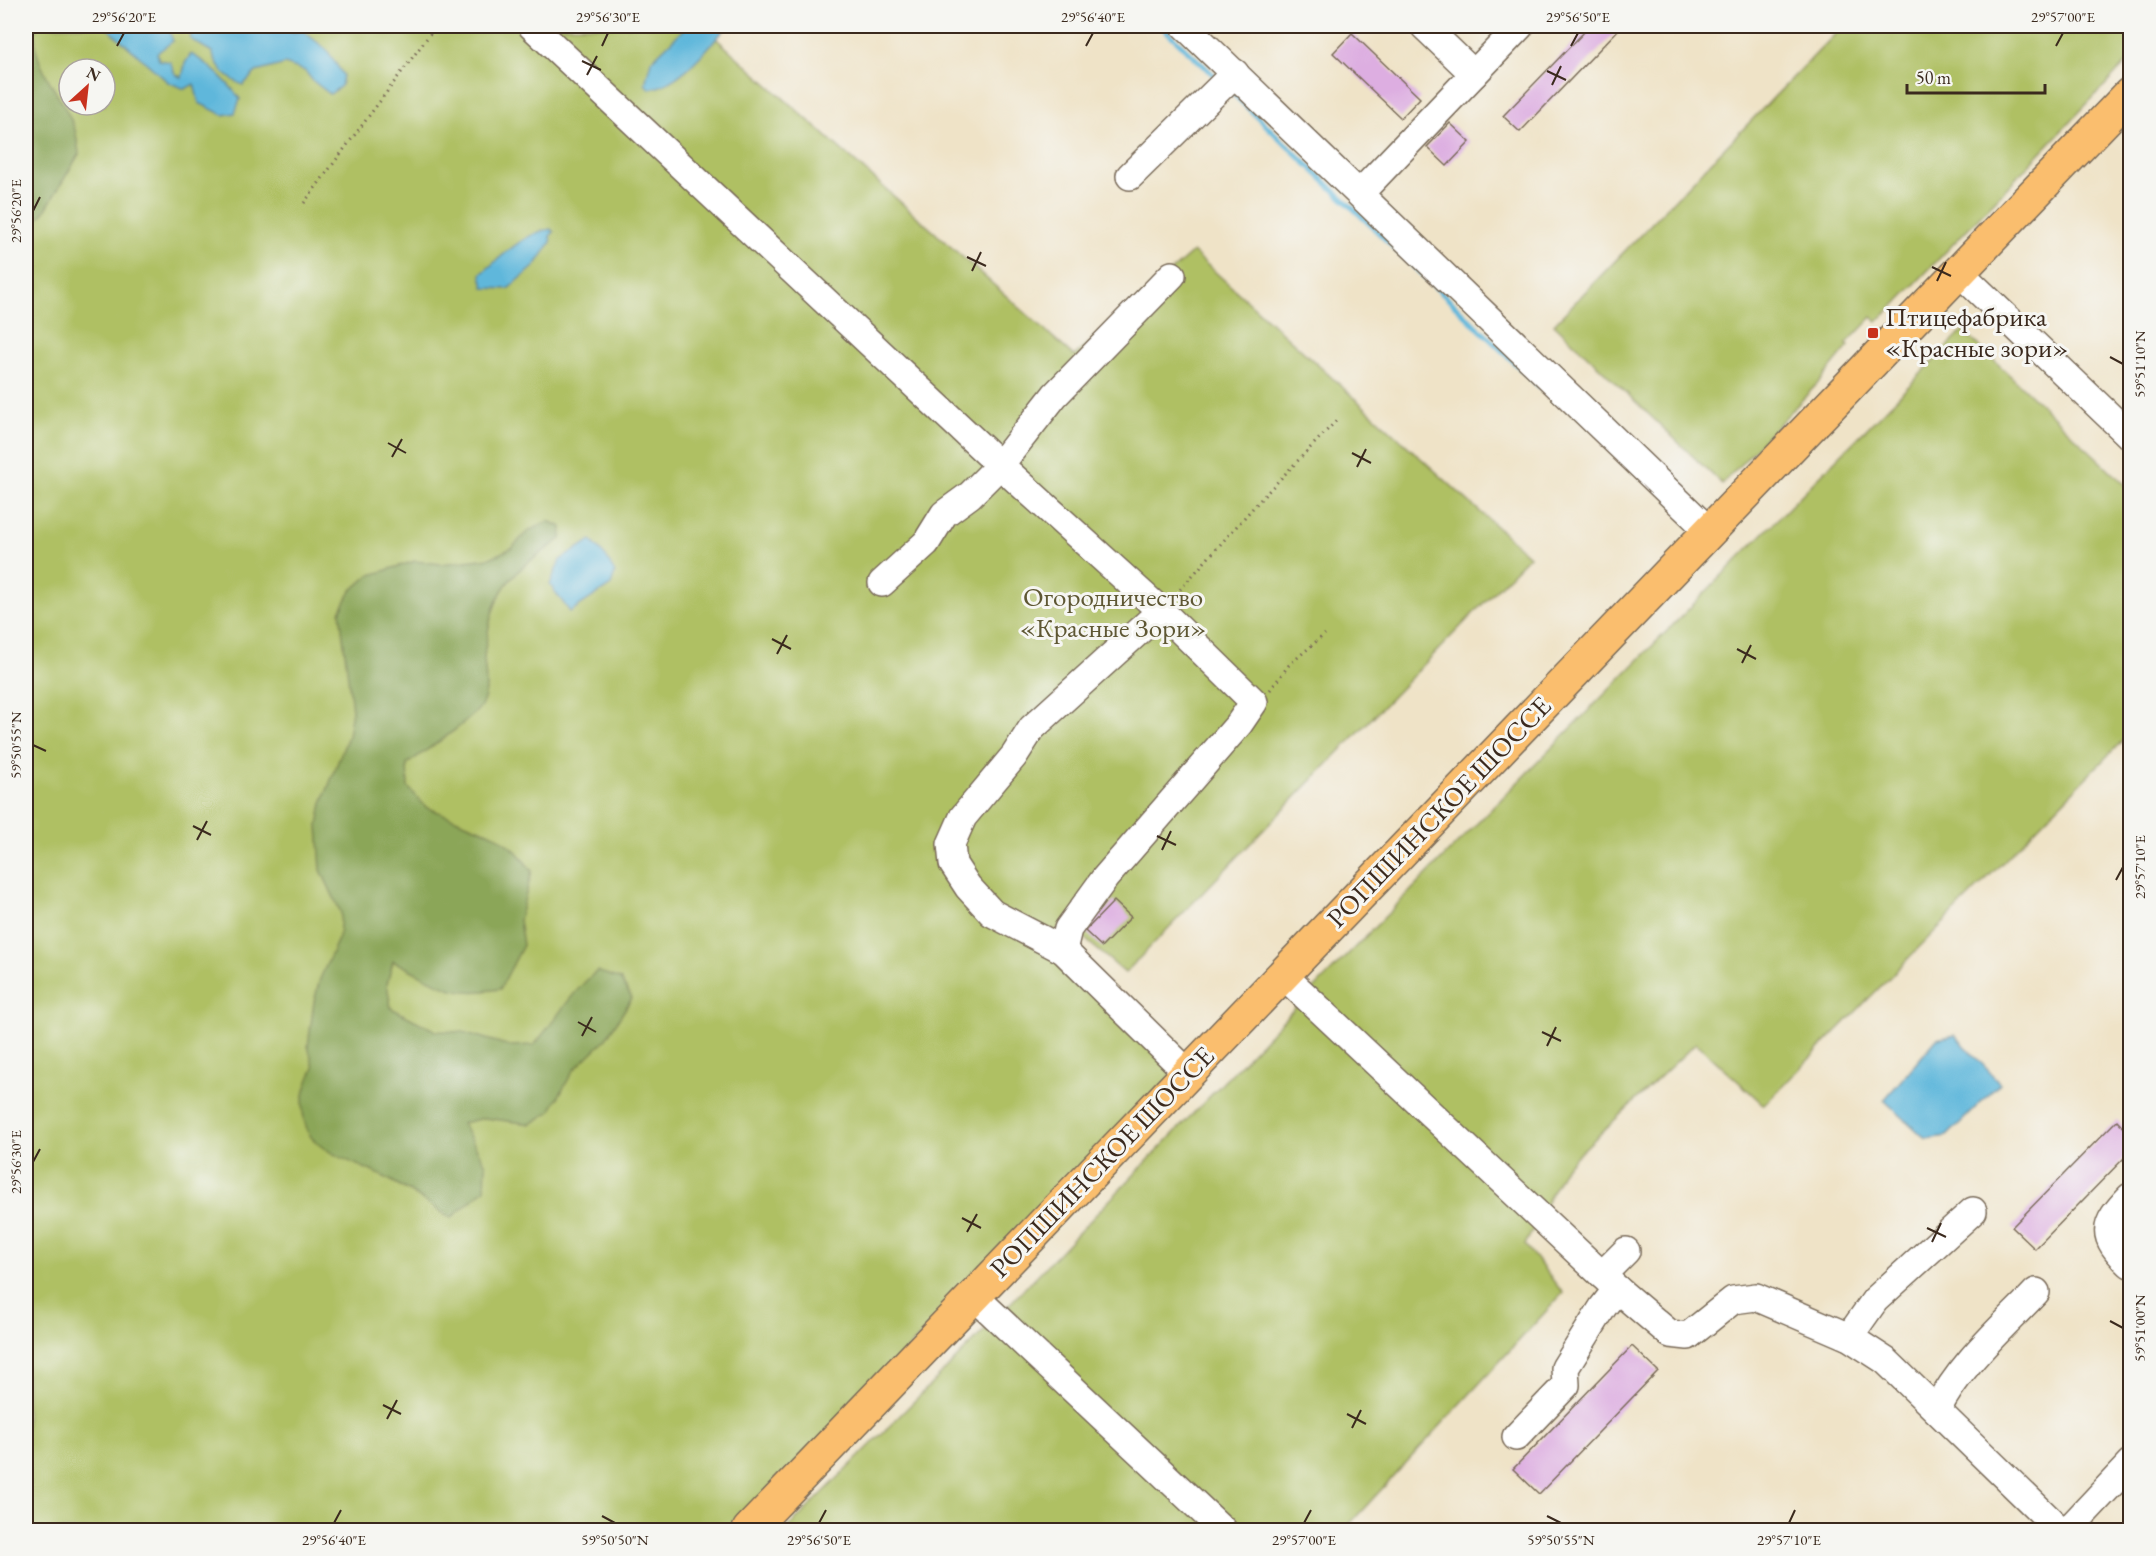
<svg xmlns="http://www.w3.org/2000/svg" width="2156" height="1556" viewBox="0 0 2156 1556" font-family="'EB Garamond',serif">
	<rect width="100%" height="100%" fill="#f6f6f2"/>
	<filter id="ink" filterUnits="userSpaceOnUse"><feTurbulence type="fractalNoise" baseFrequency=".0167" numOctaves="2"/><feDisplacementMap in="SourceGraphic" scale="12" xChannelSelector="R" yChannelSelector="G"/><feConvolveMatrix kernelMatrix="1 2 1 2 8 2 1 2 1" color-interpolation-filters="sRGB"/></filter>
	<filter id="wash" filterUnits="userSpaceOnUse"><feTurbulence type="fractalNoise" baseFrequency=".008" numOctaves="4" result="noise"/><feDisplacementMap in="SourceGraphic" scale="24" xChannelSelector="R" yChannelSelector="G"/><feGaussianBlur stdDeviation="1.35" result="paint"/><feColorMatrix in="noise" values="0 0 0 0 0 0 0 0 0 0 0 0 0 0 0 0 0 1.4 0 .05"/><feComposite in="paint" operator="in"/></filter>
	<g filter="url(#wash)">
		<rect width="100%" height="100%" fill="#efe3c7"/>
		<g fill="#afc063" stroke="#757540" stroke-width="1.5" fill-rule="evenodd">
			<path d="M26,26H702L1074,356L1193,252L1529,556L1125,973L1064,921L1053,935L1184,1063L733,1530H26ZM69,69H105V105H69Z"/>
			<polygon points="1843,26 2130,26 2130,59 1892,308 1877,321 1872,317 1846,344 1849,346 1820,381 1722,484 1554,324"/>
			<polygon points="1963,331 2130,489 2130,733 1764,1105 1696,1043 1565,1167 1525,1245 1563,1293 1344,1530 786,1530 972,1343 1291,1012"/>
		</g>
		<g fill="#8ba659" stroke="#63683c" stroke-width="1.5">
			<path d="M26,26H36C28,65 64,95 75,130C77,138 78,146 79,154L43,214L26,229Z"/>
			<path d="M548,521L562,527L561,539C521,567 496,581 488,632C487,641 484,650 484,659C485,674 489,691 482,704C474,720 423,752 407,764L408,787L426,807L495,835L516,851L532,871L519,920L523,945L500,989C448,998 438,982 393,961L387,984L391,1008L436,1031L463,1032L510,1046L534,1045C556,1020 571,992 597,971L620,979L632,998L606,1039L573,1071L550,1112L531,1124L485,1118L462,1123L486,1165L485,1189L451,1218C430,1205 410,1191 388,1179C369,1168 319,1153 309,1134C298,1110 303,1089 314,1068L308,1046L314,1002L320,979L339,937L341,913L321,870L318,825L322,803L348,736L352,710L340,612L351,591L368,576L415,561L441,564L490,558L512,548L527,532Z"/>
		</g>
		<g fill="#5eb7db" stroke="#4c707c" stroke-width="1.5">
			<path d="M105,26H164L169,30L173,41L157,53L159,60L170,62L175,74L182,78L185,63L191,54C209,64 228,82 240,99L235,113L223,115L199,103L194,84L185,89L168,82Z"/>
			<path d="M188,26H289L290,32L303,31L327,50L343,75L341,86L330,94L313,81L305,71L285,64L256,72L243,85C227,78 217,69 212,52L190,39L192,30Z"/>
			<path d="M687,26H728C708,47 681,84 650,89L645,84L651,61Z"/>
			<path d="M551,229L554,232L550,236L551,242L535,266L508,289L484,288L481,274C500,258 525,232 551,229Z"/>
			<polygon points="591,540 606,557 615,573 611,585 570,612 550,585 560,560"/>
			<polygon points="1955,1035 2000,1083 1947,1136 1926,1139 1884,1100 1937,1039"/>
		</g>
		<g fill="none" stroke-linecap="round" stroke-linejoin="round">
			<g stroke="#5eb7db" stroke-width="5">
				<polyline points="1161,26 1219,80"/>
				<polyline points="1230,91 1540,387"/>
			</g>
		</g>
		<g id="blocks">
			<g fill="#ddaee1">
				<polygon points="1590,26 1613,26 1618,30 1520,132 1503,116"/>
				<polygon points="1352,33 1420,98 1401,118 1333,53"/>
				<polygon points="1450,123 1470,142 1447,166 1427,147"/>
				<polygon points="1114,901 1131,917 1102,947 1085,931"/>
				<polygon points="2117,1120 2130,1134 2130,1152 2035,1249 2012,1227"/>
				<polygon points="1632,1346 1658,1371 1539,1494 1513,1469"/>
			</g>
		</g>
	</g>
	<g filter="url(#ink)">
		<use href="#blocks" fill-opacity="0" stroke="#7a6b59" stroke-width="1.5"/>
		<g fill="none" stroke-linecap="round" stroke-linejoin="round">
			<g stroke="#7a6b59" stroke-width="30">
				<g id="minor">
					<polyline points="532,26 1000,465 1161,611 1254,702 1239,724 1105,878 1068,929 1063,950"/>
					<polyline points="1185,26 1709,531"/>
					<polyline points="1424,26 1474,74"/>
					<polyline points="1130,176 1235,73"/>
					<polyline points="1360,193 1520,26"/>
					<polyline points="1959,272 2130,436"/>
					<polyline points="882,583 926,543 944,514 970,495 1000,465 1055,395 1172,275"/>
					<polyline points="1161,611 1032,728 1014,756 963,817 951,844 953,864 968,887 992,913 1063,950 1188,1073"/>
					<polyline points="1283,975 1617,1289 1670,1334 1688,1336 1733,1300 1756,1297 1849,1337 1886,1361 2060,1530"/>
					<path d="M2130,1197C2102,1226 2101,1236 2130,1264"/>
					<polyline points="1602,1275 1626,1251"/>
					<polyline points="974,1296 1223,1530"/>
					<polyline points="1849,1337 1875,1300 1973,1211"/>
					<path d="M1937,1410C1960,1364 2001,1329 2036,1292"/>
					<polyline points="1516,1437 1566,1385 1565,1368 1603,1307 1617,1289"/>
					<polyline points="2068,1530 2130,1464"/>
				</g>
			</g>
			<g stroke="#7a6b59" stroke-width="36">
				<polyline id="major" points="749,1530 2130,94"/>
			</g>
			<g stroke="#7a6b59" stroke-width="3" stroke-dasharray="1.5 4.5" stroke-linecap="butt">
				<polyline points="304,203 436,26"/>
				<polyline points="1176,594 1260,500 1337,420"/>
				<polyline points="1270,690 1289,665 1325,634"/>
			</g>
			<use href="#minor" stroke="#fff" stroke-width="27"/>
			<use href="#major" stroke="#fabe6e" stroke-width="33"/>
		</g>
	</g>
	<path fill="none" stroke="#3b2a1e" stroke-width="2" d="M117,46L124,33M602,46L608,33M1086,46L1093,33M1571,46L1578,33M2056,46L2063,33M582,61L601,70M1547,71L1566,80M587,75L597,56M1552,85L1561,66M33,211L40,197M967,257L986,266M1932,267L1951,276M972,271L981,252M1937,281L1946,262M2110,357L2123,364M388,443L406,453M1352,453L1371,463M392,457L402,439M1357,467L1366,449M772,639L791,649M1737,649L1756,659M777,654L787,635M1742,663L1751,645M33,745L46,751M193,826L211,835M1157,836L1176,845M197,840L207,821M1162,850L1171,831M2116,880L2123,867M578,1022L596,1032M1542,1032L1561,1041M582,1036L592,1017M1547,1046L1556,1027M33,1162L40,1149M962,1218L981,1228M1927,1228L1946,1237M967,1232L977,1214M1932,1242L1941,1223M2110,1321L2123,1328M383,1405L401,1414M1347,1414L1366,1424M387,1419L397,1400M1352,1428L1361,1410M602,1516L615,1523M1547,1516L1561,1523M334,1523L341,1510M819,1523L826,1510M1304,1523L1311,1510M1789,1523L1795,1510"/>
	<rect fill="#c8321e" stroke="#f6f6f2" stroke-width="2" x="1867" y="327" width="12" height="12" rx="3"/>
	<g text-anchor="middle" stroke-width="6" stroke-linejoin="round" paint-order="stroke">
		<g font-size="27" fill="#3b2a1e" stroke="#f6f6f2" text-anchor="start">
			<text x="1885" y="326">Птицефабрика<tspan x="1885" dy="31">«Красные зори»</tspan></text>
		</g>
		<g font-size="27" fill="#5e5733" stroke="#f6f6f2">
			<text x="1113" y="606">Огородничество<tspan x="1113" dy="31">«Красные Зори»</tspan></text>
		</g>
		<g font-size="27" fill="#3b2a1e" stroke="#f6f6f2">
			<text transform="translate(1439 812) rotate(-46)" y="9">РОПШИНСКОЕ ШОССЕ</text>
			<text transform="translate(1102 1162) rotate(-46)" y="9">РОПШИНСКОЕ ШОССЕ</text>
		</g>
	</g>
	<rect width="2156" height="1556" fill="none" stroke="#f6f6f2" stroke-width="66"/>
	<g transform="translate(87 87) rotate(27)"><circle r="28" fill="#f6f6f2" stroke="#aba49d" stroke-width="1.5"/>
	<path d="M0-4.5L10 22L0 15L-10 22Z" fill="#c8321e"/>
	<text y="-9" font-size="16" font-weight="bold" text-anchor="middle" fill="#3b2a1e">N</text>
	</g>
	<path d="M1907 84v9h138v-9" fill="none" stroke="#3b2a1e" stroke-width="3"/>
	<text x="1916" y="84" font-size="18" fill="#3b2a1e" stroke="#f6f6f2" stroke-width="4.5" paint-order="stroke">50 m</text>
	<rect x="33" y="33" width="2090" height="1490" fill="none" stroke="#3b2a1e" stroke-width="2"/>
	<g font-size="15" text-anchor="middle" fill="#3b2a1e">
		<text x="124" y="22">29°56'20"E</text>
		<text x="608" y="22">29°56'30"E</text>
		<text x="1093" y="22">29°56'40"E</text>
		<text x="1578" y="22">29°56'50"E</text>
		<text x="2063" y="22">29°57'00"E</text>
		<text transform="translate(16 211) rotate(-90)" y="5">29°56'20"E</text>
		<text transform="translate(2140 364) rotate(-90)" y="5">59°51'10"N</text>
		<text transform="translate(16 745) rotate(-90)" y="5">59°50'55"N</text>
		<text transform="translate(2140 867) rotate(-90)" y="5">29°57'10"E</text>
		<text transform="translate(16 1162) rotate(-90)" y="5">29°56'30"E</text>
		<text transform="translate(2140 1328) rotate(-90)" y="5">59°51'00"N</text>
		<text x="334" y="1545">29°56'40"E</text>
		<text x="615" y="1545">59°50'50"N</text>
		<text x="819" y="1545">29°56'50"E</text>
		<text x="1304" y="1545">29°57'00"E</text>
		<text x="1561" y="1545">59°50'55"N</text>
		<text x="1789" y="1545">29°57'10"E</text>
	</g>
</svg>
